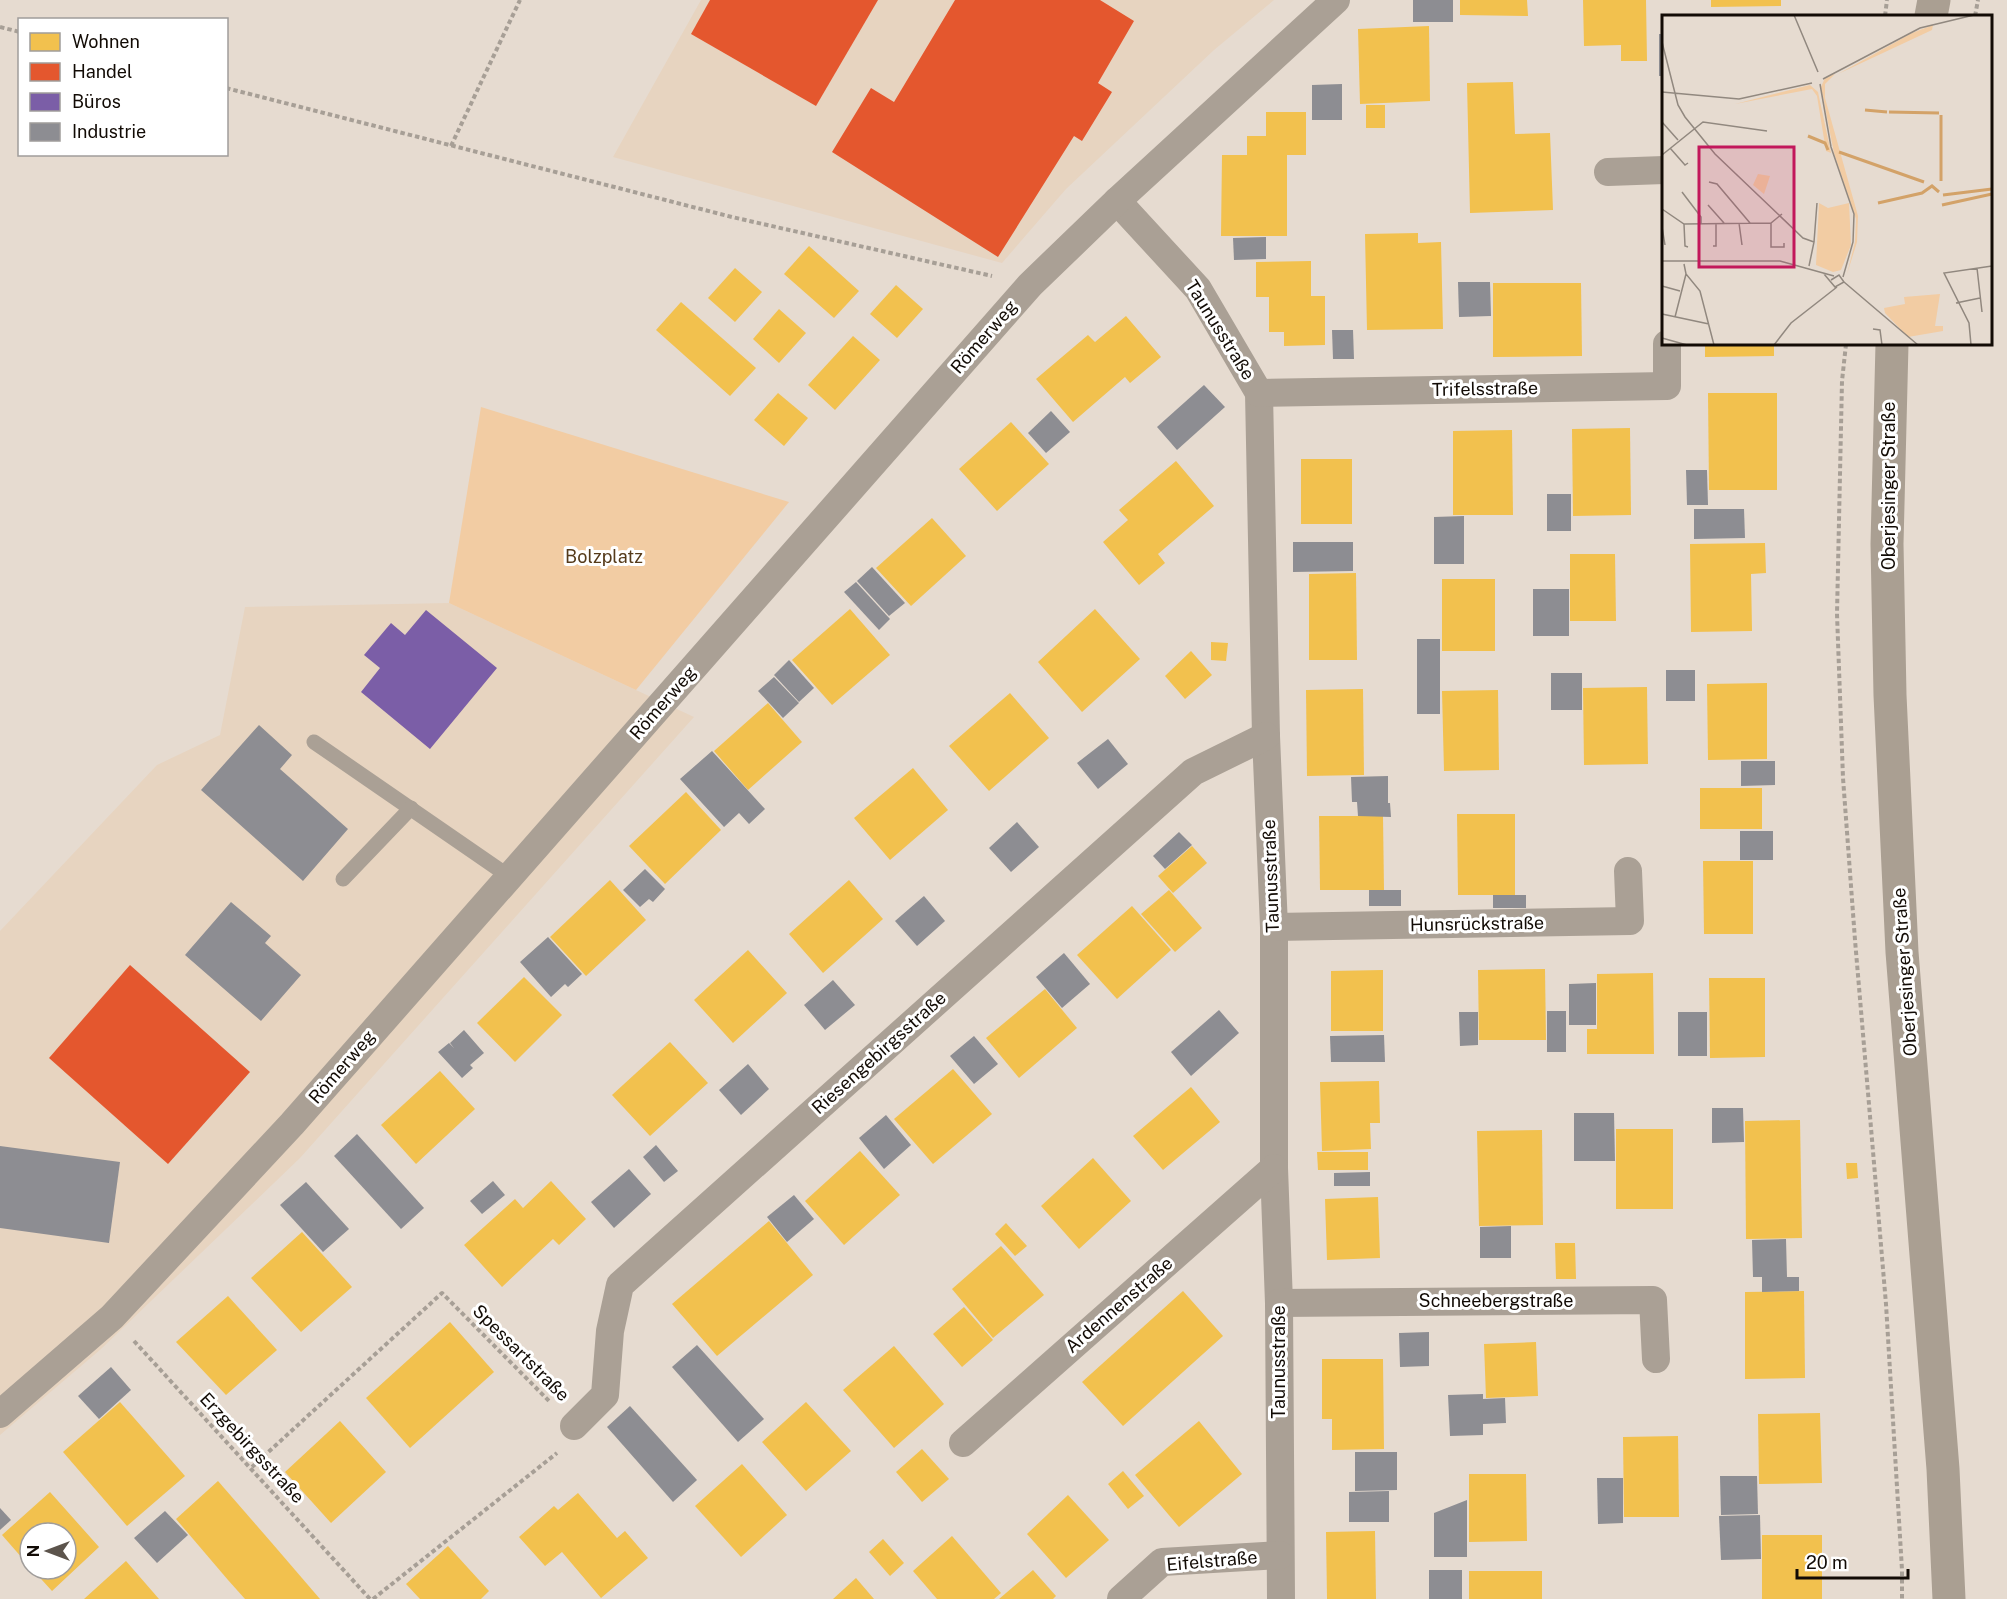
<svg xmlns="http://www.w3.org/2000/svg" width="2007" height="1599" viewBox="0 0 2007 1599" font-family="'Public Sans',sans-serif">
	<rect width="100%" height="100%" fill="#e6dbd0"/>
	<g fill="#e7d4c0">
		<polygon points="701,0 1274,0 1214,50 1066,189 1002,263 613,157"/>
		<polygon points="449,603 694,717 300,1158 101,1349 0,1435 0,931 157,765 220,735 245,607"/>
	</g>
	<polygon fill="#f2cca3" points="481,407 789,502 636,690 449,603"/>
	<g fill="#f2c14e">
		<polygon points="1460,0 1527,0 1528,16 1460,15"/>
		<polygon points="1583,0 1646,0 1647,61 1621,61 1621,45 1584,46"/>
		<polygon points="1711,0 1781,0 1781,6 1711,7"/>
		<polygon points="1429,26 1430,101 1360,104 1358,29"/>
		<polygon points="1513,82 1515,134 1550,133 1553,210 1470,213 1467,83"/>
		<rect x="1366" y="105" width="19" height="23"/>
		<polygon points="1266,112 1306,112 1306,155 1287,155 1287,236 1221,236 1222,155 1247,155 1247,136 1266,136"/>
		<polygon points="1418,233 1418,243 1441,242 1443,329 1367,330 1365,234"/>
		<polygon points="809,246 859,291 834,318 784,274"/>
		<polygon points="1311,261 1311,296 1325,296 1325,345 1284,346 1284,332 1269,332 1269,297 1256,297 1256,262"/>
		<polygon points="735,268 762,292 735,322 708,298"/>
		<polygon points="1493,283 1581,283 1582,356 1493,357"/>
		<polygon points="896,285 923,309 897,338 870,314"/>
		<polygon points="681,302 756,368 730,396 656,330"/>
		<polygon points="779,309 806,333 779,363 753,339"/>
		<polygon points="1126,316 1161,357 1130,383 1125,377 1073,422 1036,379 1088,335 1095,342"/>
		<polygon points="853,336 880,360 835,410 808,385"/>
		<polygon points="1705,344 1774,344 1774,356 1705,357"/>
		<polygon points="778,393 808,418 784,446 754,420"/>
		<polygon points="1708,393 1777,393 1777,490 1709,490"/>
		<polygon points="1011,422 1049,464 997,511 959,469"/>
		<polygon points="1630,428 1631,515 1573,516 1572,429"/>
		<polygon points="1512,430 1513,515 1453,515 1453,431"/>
		<rect x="1301" y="459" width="51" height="65"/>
		<polygon points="1176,461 1214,506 1158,554 1165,563 1139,585 1103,542 1128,520 1119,510"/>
		<polygon points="932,518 966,556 911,606 876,568"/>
		<polygon points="1765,543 1766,573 1751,574 1752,631 1691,632 1690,544"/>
		<polygon points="1570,554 1615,554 1616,621 1570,621"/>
		<polygon points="1356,573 1357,660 1309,660 1309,574"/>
		<rect x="1442" y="579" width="53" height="72"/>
		<polygon points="850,609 890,655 832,705 792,660"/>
		<polygon points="1095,609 1140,659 1082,712 1038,662"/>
		<polygon points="1211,642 1228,643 1226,661 1211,660"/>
		<polygon points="1191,651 1212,675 1185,699 1165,676"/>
		<polygon points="1767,683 1767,759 1708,760 1707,684"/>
		<polygon points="1647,687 1648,764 1584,765 1583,688"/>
		<polygon points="1363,689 1364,775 1307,776 1306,690"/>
		<polygon points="1498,690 1499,770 1444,771 1442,691"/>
		<polygon points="1010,693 1049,738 989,791 949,746"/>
		<polygon points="768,703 802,742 748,790 714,751"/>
		<polygon points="913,768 948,810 890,860 854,818"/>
		<rect x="1700" y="788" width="62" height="41"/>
		<polygon points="686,792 721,830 665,884 629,846"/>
		<polygon points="1457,814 1515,814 1515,895 1458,895"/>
		<polygon points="1319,816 1383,816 1384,890 1320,890"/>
		<polygon points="1192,846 1207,863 1173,893 1158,876"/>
		<polygon points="1703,861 1753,861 1753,934 1704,934"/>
		<polygon points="610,880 646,920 586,976 550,937"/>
		<polygon points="849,880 883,919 823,973 789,934"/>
		<polygon points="1169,890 1202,928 1175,952 1141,914"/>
		<polygon points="1132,906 1171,950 1117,999 1077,955"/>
		<polygon points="748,950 787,993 733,1043 694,1000"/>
		<polygon points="1545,969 1546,1040 1479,1040 1478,970"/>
		<polygon points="1383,970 1383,1031 1331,1031 1331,971"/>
		<polygon points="1653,973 1654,1054 1587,1054 1587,1029 1597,1029 1597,974"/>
		<polygon points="524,977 562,1015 515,1062 477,1023"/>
		<polygon points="1709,978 1765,978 1765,1057 1710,1058"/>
		<polygon points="1045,989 1077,1028 1019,1078 986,1038"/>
		<polygon points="670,1042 708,1083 650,1136 612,1095"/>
		<polygon points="953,1069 992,1114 933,1164 894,1119"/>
		<polygon points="440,1071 475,1109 416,1164 381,1125"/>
		<polygon points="1379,1081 1380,1123 1370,1123 1371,1149 1322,1151 1320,1082"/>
		<polygon points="1191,1087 1220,1122 1163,1170 1133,1136"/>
		<polygon points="1800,1120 1802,1238 1746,1239 1745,1121"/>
		<rect x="1616" y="1129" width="57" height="80"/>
		<polygon points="1542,1130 1543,1225 1479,1226 1477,1131"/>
		<polygon points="860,1151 900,1195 844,1245 805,1201"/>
		<polygon points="1317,1152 1368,1152 1368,1170 1318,1170"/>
		<polygon points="1093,1158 1131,1201 1079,1249 1041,1206"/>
		<polygon points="1846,1163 1857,1163 1858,1178 1847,1179"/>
		<polygon points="551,1181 586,1219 559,1245 553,1239 502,1287 464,1245 515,1199 523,1208"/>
		<polygon points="1378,1197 1380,1258 1327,1260 1325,1199"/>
		<polygon points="769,1221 813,1275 717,1356 672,1304"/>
		<polygon points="1006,1223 1027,1246 1015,1256 995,1234"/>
		<polygon points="302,1232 352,1287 301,1332 251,1278"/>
		<polygon points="1555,1243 1575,1243 1576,1279 1556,1279"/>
		<polygon points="1001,1246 1044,1295 993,1338 952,1289"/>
		<polygon points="1183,1291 1223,1336 1123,1426 1082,1382"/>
		<polygon points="1804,1291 1805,1378 1745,1379 1745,1292"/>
		<polygon points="228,1296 277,1350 226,1395 176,1342"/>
		<polygon points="964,1307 993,1340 962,1367 933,1334"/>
		<polygon points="450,1322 494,1372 410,1448 366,1398"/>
		<polygon points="1536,1342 1538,1396 1486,1398 1484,1344"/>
		<polygon points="894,1346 944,1404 894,1448 843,1390"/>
		<polygon points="1322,1359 1383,1359 1384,1449 1332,1450 1332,1419 1322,1419"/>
		<polygon points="120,1402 185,1476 127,1526 63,1452"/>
		<polygon points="806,1402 851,1451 806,1491 762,1442"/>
		<polygon points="1820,1413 1822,1483 1759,1484 1758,1414"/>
		<polygon points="340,1421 386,1472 331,1523 285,1472"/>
		<polygon points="1199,1421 1242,1474 1179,1527 1135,1475"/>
		<polygon points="1678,1436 1679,1517 1624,1517 1623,1437"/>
		<polygon points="922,1449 949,1479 922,1502 896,1472"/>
		<polygon points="742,1464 787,1515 741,1557 695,1506"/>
		<polygon points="1123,1471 1144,1496 1128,1509 1108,1484"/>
		<polygon points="1469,1474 1526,1474 1527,1541 1469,1542"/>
		<polygon points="218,1481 271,1542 320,1599 245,1599 228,1580 176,1519"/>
		<polygon points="50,1492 99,1547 52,1591 32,1569 66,1569 66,1533 30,1533 30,1567 2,1535"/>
		<polygon points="578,1493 617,1538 625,1531 648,1558 601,1598 562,1552 545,1566 519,1537 554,1506 558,1510"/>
		<polygon points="1068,1495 1109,1540 1066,1578 1027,1534"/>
		<polygon points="1375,1531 1376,1599 1327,1599 1326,1532"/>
		<rect x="1762" y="1535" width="60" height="64"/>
		<polygon points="952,1536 1001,1593 994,1599 937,1599 913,1571"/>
		<polygon points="883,1539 904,1563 890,1576 869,1552"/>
		<polygon points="448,1546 489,1591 481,1599 420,1599 406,1584"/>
		<polygon points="126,1561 159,1599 84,1599"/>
		<polygon points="1033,1570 1056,1596 1053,1599 999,1599"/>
		<rect x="1469" y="1571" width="73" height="28"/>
		<polygon points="856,1578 874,1599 833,1599"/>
	</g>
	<g fill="#e4572e">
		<polygon points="710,0 878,0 816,106 691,34"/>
		<polygon points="955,0 1100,0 1134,21 1098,83 1112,92 1082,141 1074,136 998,257 832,152 871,88 894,102"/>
		<polygon points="130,965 250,1072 168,1164 49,1058"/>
	</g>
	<polygon fill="#7b5ea7" points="426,610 497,668 430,749 361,692 380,668 364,655 391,623 405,635"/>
	<g fill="#8d8d92">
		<rect x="1413" y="0" width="40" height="22"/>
		<rect x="1659" y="34" width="5" height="42"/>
		<polygon points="1342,84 1342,120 1312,120 1312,85"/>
		<polygon points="1266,237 1266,259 1234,260 1233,238"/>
		<polygon points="1458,282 1490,282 1491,316 1459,317"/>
		<polygon points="1332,330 1353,330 1354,359 1333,359"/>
		<polygon points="1204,385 1225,407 1177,450 1157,427"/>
		<polygon points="1051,411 1070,432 1046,453 1028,433"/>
		<polygon points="1686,470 1707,470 1708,505 1687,505"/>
		<rect x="1547" y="494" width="24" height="37"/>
		<polygon points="1694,509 1744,509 1745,538 1694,539"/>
		<polygon points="1464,516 1464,564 1434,564 1434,517"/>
		<polygon points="1293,542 1353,542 1353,571 1293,572"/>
		<polygon points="872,567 905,603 889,616 857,581"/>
		<polygon points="856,582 890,619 879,630 844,592"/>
		<rect x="1533" y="589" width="36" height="47"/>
		<rect x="1417" y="639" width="23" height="75"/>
		<polygon points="789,660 814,688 799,702 774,675"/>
		<rect x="1666" y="670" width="29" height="31"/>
		<rect x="1551" y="673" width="31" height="37"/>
		<polygon points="774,677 799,703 783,718 758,691"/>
		<polygon points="259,725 292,755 280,769 348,829 303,881 201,790"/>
		<polygon points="1108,739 1128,764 1098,789 1077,763"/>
		<polygon points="712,751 765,809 749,824 739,813 724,827 680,779"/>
		<polygon points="1741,761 1775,761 1775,785 1741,786"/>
		<polygon points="1388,776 1388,803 1390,803 1391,817 1358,816 1357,802 1352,802 1351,777"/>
		<polygon points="1017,822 1039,847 1011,872 989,848"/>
		<rect x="1740" y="831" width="33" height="29"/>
		<polygon points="1179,832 1192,845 1165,869 1153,856"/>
		<polygon points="645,869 665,889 653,902 649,899 640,907 623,890"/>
		<rect x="1369" y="890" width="32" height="16"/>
		<rect x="1493" y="895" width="33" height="13"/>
		<polygon points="924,896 945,921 917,946 895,921"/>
		<polygon points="231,902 271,936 265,943 301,975 261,1021 185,955"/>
		<polygon points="548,937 582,974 568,987 565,984 551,997 520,962"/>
		<polygon points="1064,953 1090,984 1062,1008 1036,977"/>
		<polygon points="833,980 855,1005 825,1030 804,1005"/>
		<polygon points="1596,983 1596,1025 1569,1025 1569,984"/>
		<polygon points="1219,1010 1239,1033 1191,1076 1171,1052"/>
		<rect x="1547" y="1011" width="19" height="41"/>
		<polygon points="1459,1012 1478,1012 1478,1045 1460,1046"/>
		<rect x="1678" y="1012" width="29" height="44"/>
		<polygon points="464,1030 484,1053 470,1065 473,1068 462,1078 438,1052 449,1043 454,1048 450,1043"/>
		<polygon points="1384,1035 1385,1062 1331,1062 1330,1036"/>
		<polygon points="974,1036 998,1064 974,1084 950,1056"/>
		<polygon points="748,1064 769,1089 741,1115 719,1090"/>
		<polygon points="1712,1108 1743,1108 1744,1142 1712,1143"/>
		<polygon points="1574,1113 1614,1113 1615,1161 1574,1161"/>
		<polygon points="886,1115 911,1145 884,1169 859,1138"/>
		<polygon points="357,1134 424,1208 401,1229 334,1156"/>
		<polygon points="656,1145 678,1171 664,1182 643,1157"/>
		<polygon points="0,1146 120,1162 109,1243 0,1228"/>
		<polygon points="629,1169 651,1194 614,1228 591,1202"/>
		<polygon points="1370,1172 1370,1186 1334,1186 1334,1173"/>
		<polygon points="493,1181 505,1195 482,1214 470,1201"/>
		<polygon points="306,1182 349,1229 323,1252 280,1205"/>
		<polygon points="794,1195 814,1219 787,1242 767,1217"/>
		<polygon points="1511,1226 1511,1258 1480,1258 1480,1227"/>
		<polygon points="1786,1239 1787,1277 1799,1277 1799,1291 1762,1292 1762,1277 1753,1277 1752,1240"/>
		<polygon points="1429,1332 1429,1366 1400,1367 1399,1333"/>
		<polygon points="697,1345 764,1419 738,1442 672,1367"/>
		<polygon points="111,1367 131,1390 99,1419 78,1396"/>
		<polygon points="1483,1394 1483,1399 1505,1398 1506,1423 1483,1424 1483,1435 1450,1436 1448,1395"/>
		<polygon points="630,1406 697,1480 673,1502 607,1427"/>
		<polygon points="1355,1452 1397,1452 1397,1490 1355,1491"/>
		<polygon points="1720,1476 1757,1476 1758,1514 1721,1515"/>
		<polygon points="1597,1478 1623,1478 1623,1523 1598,1524"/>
		<polygon points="1389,1491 1389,1522 1349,1522 1349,1492"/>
		<polygon points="1467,1500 1467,1557 1434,1557 1434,1513"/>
		<polygon points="0,1508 11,1520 0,1530"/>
		<polygon points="165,1511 188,1535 157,1563 134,1538"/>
		<polygon points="1760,1515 1761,1559 1721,1560 1719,1516"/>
		<rect x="1429" y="1570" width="33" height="29"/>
	</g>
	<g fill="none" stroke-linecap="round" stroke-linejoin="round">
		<g stroke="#a79f96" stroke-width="4" stroke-dasharray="4.5 3" stroke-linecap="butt">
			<polyline points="1885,16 1887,0"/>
			<polyline points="1975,16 1978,0"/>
			<polyline points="0,27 20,32"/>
			<polyline points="226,88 732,217 992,276"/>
			<polyline points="451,146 520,0"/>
			<polyline points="1846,344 1842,381 1837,614 1843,778 1855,940 1886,1304 1902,1570 1902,1599"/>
			<polyline points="134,1341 370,1599"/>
			<polyline points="252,1467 442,1293 551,1403"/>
			<polyline points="373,1599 557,1453"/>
		</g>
		<g stroke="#aaa095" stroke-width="15">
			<polyline points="314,742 510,877"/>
			<polyline points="343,879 411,808"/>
		</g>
		<g stroke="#aaa095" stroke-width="28">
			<polyline points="1608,172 1664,170"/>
			<polyline points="1117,201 1198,289 1259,393 1266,736 1274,927 1274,1168 1279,1303 1281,1599"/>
			<polyline points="1259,393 1667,386 1667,344"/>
			<polyline points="1274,927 1630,921 1628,871"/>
			<polyline points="1279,1303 1653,1300 1656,1359"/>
			<polyline points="0,1414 112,1317 292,1124 1030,285 1117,201 1336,0"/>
			<polyline points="574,1426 605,1395 610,1331 620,1285 1193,772 1266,736"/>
			<polyline points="963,1443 1274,1168"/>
			<polyline points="1121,1599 1162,1562 1280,1555"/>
		</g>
		<g stroke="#aa9f92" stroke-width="33">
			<polyline points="1931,16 1934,0"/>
			<polyline points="1892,344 1887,544 1890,695 1902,952 1943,1469 1949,1599"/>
		</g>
	</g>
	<g text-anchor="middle" stroke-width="6" stroke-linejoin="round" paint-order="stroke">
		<g font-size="18" fill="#120b05" stroke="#fff">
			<text transform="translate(1220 330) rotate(58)" y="6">Taunusstraße</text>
			<text transform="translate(984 337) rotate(-49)" y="6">Römerweg</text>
			<text transform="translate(1485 389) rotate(-1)" y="6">Trifelsstraße</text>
			<text transform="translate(1889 486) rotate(-90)" y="6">Oberjesinger Straße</text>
			<text transform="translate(663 703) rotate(-49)" y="6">Römerweg</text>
			<text transform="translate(1271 876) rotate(-92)" y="6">Taunusstraße</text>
			<text transform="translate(1477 924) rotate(-1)" y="6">Hunsrückstraße</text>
			<text transform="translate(1905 972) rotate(-94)" y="6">Oberjesinger Straße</text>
			<text transform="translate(879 1053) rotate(-42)" y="6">Riesengebirgsstraße</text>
			<text transform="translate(342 1067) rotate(-49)" y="6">Römerweg</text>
			<text x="1496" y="1307">Schneebergstraße</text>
			<text transform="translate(1119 1305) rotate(-41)" y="6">Ardennenstraße</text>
			<text transform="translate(521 1353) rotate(45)" y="6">Spessartstraße</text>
			<text transform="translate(1279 1362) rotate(-90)" y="6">Taunusstraße</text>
			<text transform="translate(252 1448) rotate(47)" y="6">Erzgebirgsstraße</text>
			<text transform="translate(1212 1561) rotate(-5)" y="6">Eifelstraße</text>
		</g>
		<g font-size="18" fill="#553a1a" stroke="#fff">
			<text x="604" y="563">Bolzplatz</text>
		</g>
	</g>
	<g transform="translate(1662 15)">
		<rect width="330" height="330" fill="#e6dbd0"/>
		<path d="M271,10L270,15L176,59L250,18ZM173,59L163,69V83L196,201L195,227L185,259L193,227L194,204L172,138L159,72L163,63ZM148,70L156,77L169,138L164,136L155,81L150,74L73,89ZM96,159L108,161L102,179L91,170ZM157,188L166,193L187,188L189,230L179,255L171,257L154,250ZM278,279L273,311H281V316L246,322L223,298L222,293L243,289L242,282Z" fill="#f2cca3"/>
		<path fill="none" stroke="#d3a268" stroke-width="3" d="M203,95L225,97M227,97L277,98M279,100V166M146,121L163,128L166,135M177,137L262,167M281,180L330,174M216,188L260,178L270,171L277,177M280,190L330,179"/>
		<path fill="none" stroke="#91887f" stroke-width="1.5" d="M132,0L156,57M0,27L16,90L23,102L53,139L141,223L152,227L147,251M161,64L258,13L312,0M158,69L169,132L192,199L191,227L181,262M0,77L77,84L150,68M0,107L16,125M8,133L23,150L26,148M0,140L41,107L105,116M47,167L55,169L88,208M20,177L39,202V209M46,190L62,208M0,194L22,209L109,208L120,199M77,208L80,230M109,208V232H122V228M22,209L23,231L26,232M0,212L3,230M152,227L155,188M51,231H54V209M0,246H118L172,261M22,249L24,259L38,276L52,330M315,253L320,297M162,259L173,272L182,267L177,260L169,265M182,267L256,330M0,271L18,276M294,288L318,283M0,299L47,309M13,302L24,259M211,314L218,315L220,330M0,323L25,330M112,330L129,308L175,272M309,330L307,308L282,258L330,251"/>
		<path fill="#c2185b" fill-opacity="0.15" stroke="#c2185b" stroke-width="3" d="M37,132H132V252H37Z"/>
		<rect width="330" height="330" fill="none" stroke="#120b05" stroke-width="3"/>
	</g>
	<rect x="18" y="18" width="210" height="138" fill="#ffffff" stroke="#a09d9b" stroke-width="1.5"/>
	<rect x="30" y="33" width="30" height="18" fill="#f2c14e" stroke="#a09d9b" stroke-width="1.5"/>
	<text x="72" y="48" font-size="18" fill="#120b05">Wohnen</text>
	<rect x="30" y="63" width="30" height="18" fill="#e4572e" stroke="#a09d9b" stroke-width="1.5"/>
	<text x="72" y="78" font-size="18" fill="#120b05">Handel</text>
	<rect x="30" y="93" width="30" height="18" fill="#7b5ea7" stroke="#a09d9b" stroke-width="1.5"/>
	<text x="72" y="108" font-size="18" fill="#120b05">Büros</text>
	<rect x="30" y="123" width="30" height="18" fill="#8d8d92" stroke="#a09d9b" stroke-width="1.5"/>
	<text x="72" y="138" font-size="18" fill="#120b05">Industrie</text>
	<g transform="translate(48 1551) rotate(270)"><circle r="28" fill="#ffffff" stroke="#a09d9b" stroke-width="1.5"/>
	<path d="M0-4.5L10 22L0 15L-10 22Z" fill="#5c544c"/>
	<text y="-9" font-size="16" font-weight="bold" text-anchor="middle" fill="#120b05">N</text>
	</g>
	<path d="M1797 1569v9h111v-9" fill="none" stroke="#120b05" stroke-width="3"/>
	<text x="1806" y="1569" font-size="18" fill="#120b05" stroke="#ffffff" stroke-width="4.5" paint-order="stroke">20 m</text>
</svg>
